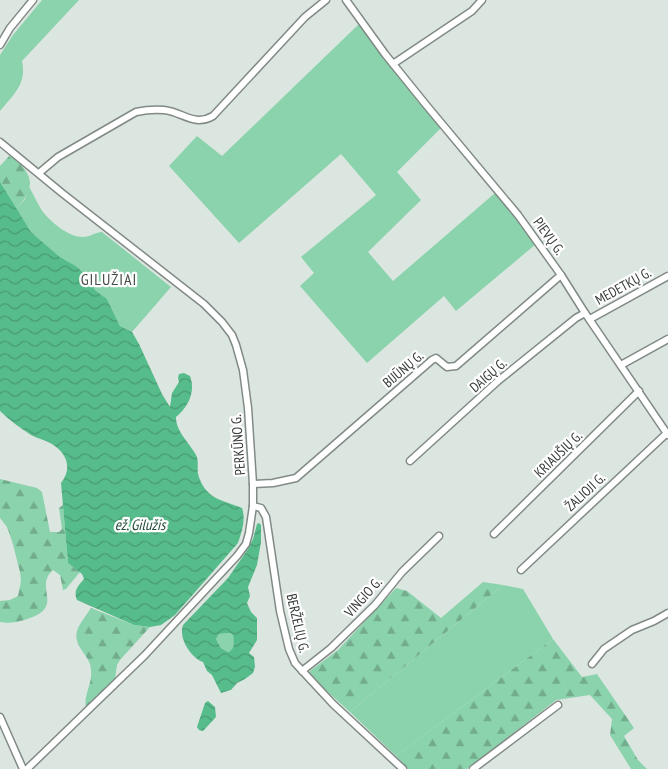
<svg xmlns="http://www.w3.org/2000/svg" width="668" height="769" viewBox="0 0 668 769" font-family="'PT Sans Narrow',sans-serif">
	<defs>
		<pattern id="forest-firs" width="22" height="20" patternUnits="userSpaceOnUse" patternTransform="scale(1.25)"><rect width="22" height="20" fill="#8ad3ac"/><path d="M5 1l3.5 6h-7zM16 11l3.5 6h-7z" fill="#72ac8d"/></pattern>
		<pattern id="water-waves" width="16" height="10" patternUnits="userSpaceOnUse" patternTransform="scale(1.25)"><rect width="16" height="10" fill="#57bc8b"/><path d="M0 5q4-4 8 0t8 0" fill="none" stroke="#499a73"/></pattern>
	</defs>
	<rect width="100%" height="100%" fill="#dce6e0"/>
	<g fill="#8ad3ac">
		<path d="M42,0H79L22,61C27,84 14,94 0,111V55L13,35Z"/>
		<polygon points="359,24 441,128 397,172 421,200 368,252 393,281 495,193 536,244 456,311 444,296 367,363 300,286 314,273 301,257 376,195 341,154 239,243 169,166 197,136 222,156"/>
		<path d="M29,187C34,195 38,205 43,212C52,223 69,237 83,237C90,237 96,232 102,232L171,287L132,332L120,326L107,299L95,290L89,278L76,266L60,257L31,232L16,209L25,199Z"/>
		<polygon points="503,585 523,589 553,639 396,756 350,712"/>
		<path d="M230,633L233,635C234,642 236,650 228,652L221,648L216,639L219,634Z"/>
	</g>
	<g fill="url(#forest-firs)">
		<path d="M11,154C32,175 38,185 16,209L0,182V166Z"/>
		<path d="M0,479L37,488L42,492L50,532H59L62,529L59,508L63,505L68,563L80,572L66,589L63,590L60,575L53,570C33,588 66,607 27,619C19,622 9,624 0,622V601L10,600L18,596L21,581L20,572L12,541L7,527L0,518Z"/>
		<polygon points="483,582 503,585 350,712 310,676 310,671 338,650 396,588 407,591 441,618"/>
		<path d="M91,608L134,625L150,627L120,660L117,665L115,679L86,708C83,695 93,683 91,670C91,663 87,658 83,652C69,633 80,625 91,608Z"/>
		<polygon points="553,639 582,677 597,674 634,728 624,736 638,760 647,769 631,769 610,735 612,719 590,695 556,700 467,769 408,769 396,756"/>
	</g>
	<g fill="url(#water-waves)" fill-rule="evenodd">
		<path d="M0,182L31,232L60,257L76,266L89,278L95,290L107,299L120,326L132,332L139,344L162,394L170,407L172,393L179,382L178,378L179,374L184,373L190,376C196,392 188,407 176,417C176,432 189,442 196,455C199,460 197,468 198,474C205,499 222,500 242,508C246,520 242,531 238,543L175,615L161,625L150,627L134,625L77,600C73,591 78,586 84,579L82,574L68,563L61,483C72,469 68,454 52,444C46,440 38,439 31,435C20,428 9,420 0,411Z"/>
		<path d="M259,523L261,525V542L257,565L248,587L250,596L247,603L251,612L257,618V640L249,653L254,657L255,667L253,673L245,679L237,683L231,690L221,693L212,675L207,671L203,662C191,658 178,638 183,625L228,578L248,549L253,539L257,524ZM230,633L233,635C234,642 235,650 228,652L221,648L216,639L219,634Z"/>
		<polygon points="208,701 215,707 216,717 203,731 199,730 197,727 205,703"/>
	</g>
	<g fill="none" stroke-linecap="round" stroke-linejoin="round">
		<g stroke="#828a85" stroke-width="9">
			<g id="minor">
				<polyline points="346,0 385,54 427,106 518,215 561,275 585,313 668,435"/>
				<polyline points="0,45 10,28 33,0"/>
				<polyline points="393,64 472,11 482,0"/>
				<polyline points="0,142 62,193 204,304 222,322 232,335 236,345 243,370 248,408 253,484 253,506 249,533 246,544 237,556 145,655 27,769"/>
				<path d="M39,173L58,157L136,112C145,110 154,109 164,110C183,112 194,127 213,116L305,17L326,0"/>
				<polyline points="590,319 668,276"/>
				<polyline points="621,365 668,339"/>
				<polyline points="410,461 498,381 576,318 585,313"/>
				<polyline points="253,484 273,483 296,478 432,360 436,358 447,367 456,366 561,275"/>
				<polyline points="253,506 261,508 266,517 280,611 289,649 295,663 333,704 403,769"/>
				<polyline points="494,534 639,391"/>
				<polyline points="521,570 667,433"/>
				<polyline points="592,664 604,649 632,630 654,621 668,613"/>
				<polyline points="302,671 331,648 375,605 402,572 439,536"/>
				<polyline points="0,717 23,769"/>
				<polyline points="473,769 558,705"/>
			</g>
		</g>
		<use href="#minor" stroke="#fff" stroke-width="6"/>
	</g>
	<g text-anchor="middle" stroke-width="4.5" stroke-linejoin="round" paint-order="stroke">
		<g font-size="14" fill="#373b39" stroke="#fff">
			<text transform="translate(549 236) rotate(54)" y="5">PIEVŲ G.</text>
			<text transform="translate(623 286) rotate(-29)" y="5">MEDETKŲ G.</text>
			<text transform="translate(403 369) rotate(-40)" y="5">BIJŪNŲ G.</text>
			<text transform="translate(488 375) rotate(-41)" y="5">DAIGŲ G.</text>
			<text transform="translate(238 445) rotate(-94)" y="5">PERKŪNO G.</text>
			<text transform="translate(558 454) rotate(-44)" y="5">KRIAUŠIŲ G.</text>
			<text transform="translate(585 492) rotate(-43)" y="5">ŽALIOJI G.</text>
			<text transform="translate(363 597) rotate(-48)" y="5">VINGIO G.</text>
			<text transform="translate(298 623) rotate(77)" y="5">BERŽELIŲ G.</text>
		</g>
		<g font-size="15" font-style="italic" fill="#254f3a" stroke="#fff">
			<text x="140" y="530">ež. Gilužis</text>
		</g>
		<g font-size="16" letter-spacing="1" fill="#464e49" stroke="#fff">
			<text x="109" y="285">GILUŽIAI</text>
		</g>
	</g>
</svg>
